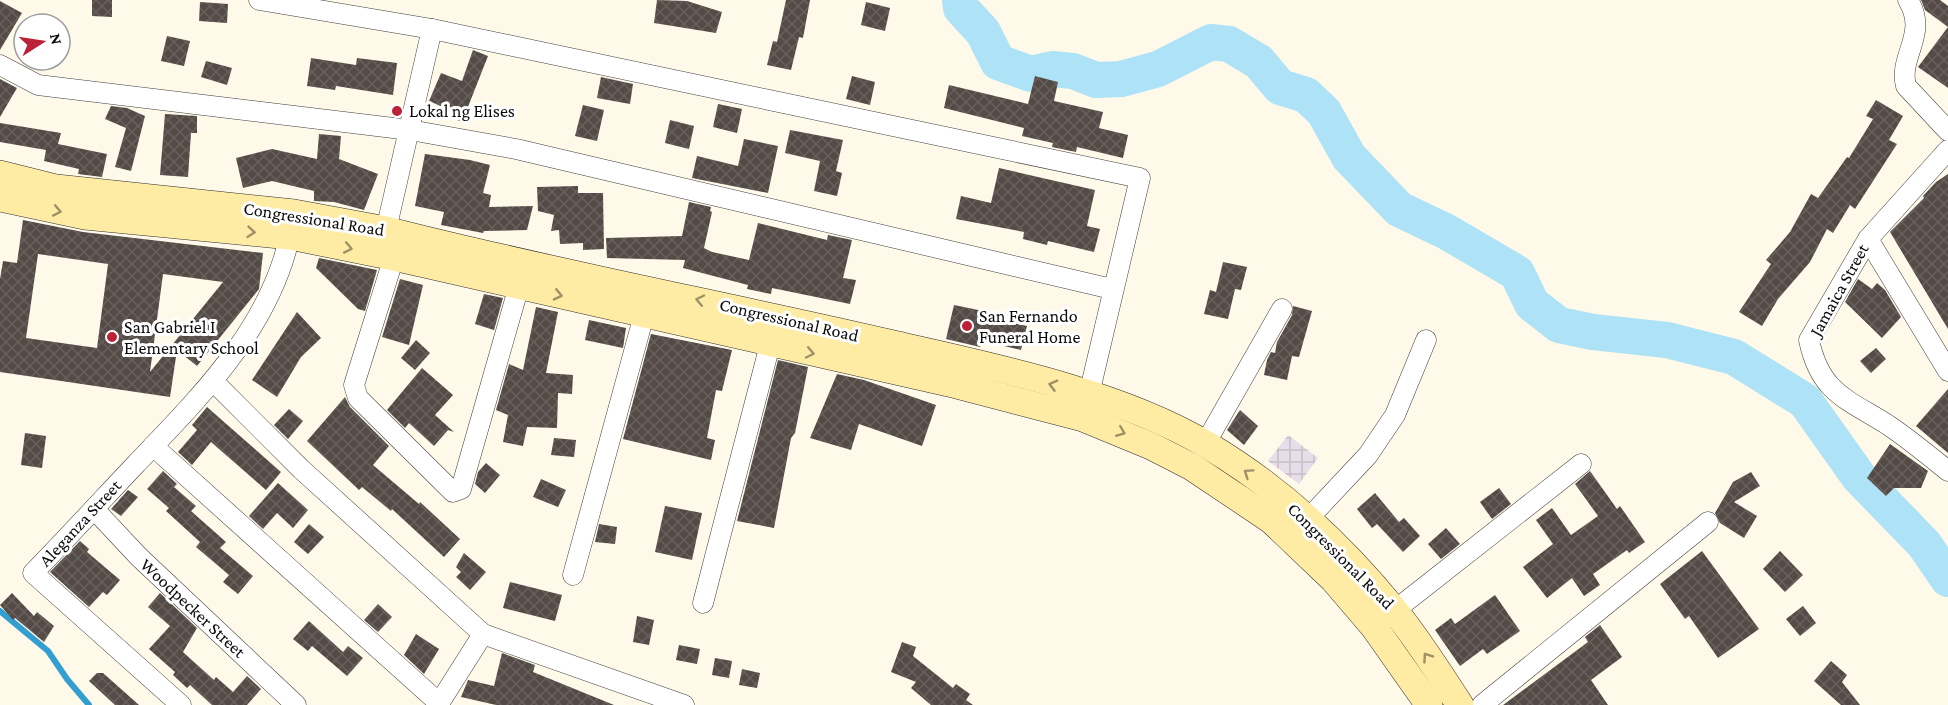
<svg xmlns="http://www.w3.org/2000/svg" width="1948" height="705" viewBox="0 0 1948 705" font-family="'Crimson Pro',serif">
	<defs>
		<pattern id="industrial-grid" width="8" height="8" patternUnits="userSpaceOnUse" patternTransform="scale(1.5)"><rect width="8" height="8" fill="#e8deea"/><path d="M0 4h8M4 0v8" fill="none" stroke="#c6bdc7"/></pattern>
		<pattern id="building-cross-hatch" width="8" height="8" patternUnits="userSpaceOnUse" patternTransform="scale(1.5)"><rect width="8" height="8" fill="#544b47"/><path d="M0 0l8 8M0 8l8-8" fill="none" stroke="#68605d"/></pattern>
	</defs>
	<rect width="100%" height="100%" fill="#fff9e9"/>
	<polygon fill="url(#industrial-grid)" points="1288,435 1318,458 1299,484 1268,461"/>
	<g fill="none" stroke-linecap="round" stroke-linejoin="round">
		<polyline stroke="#329fd0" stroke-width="6" points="0,611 48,651 67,679 89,705"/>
		<polyline stroke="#ade2f7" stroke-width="36" points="960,0 961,8 983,32 998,62 1031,74 1052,69 1073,71 1096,80 1121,79 1158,69 1211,42 1229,44 1259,62 1280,87 1306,95 1324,112 1349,157 1399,209 1447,232 1517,273 1532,304 1559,325 1593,332 1667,340 1734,357 1805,401 1859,477 1924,544 1948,579"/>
	</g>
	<g fill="url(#building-cross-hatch)" fill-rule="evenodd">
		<polygon points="92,0 112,0 112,17 92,16"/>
		<polygon points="657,0 687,1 722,12 716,33 654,23"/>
		<polygon points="786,0 810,0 803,38 799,37 791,70 767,65 773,41 777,42"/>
		<polygon points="1921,0 1940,0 1948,6 1948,88 1918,67 1948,27 1925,10"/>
		<polygon points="0,1 22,13 0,50"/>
		<polygon points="200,2 228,4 227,23 199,21"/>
		<polygon points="866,2 890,8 885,31 861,25"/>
		<polygon points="167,36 190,41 184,66 161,61"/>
		<polygon points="473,50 488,56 462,122 450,117 452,111 429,101 441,73 462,81"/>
		<polygon points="311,58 356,65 357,58 397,63 393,95 336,86 335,90 307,86"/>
		<polygon points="206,61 232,68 227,85 201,77"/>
		<polygon points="852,76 875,82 870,105 846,99"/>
		<polygon points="1035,76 1058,82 1054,101 1103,112 1099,128 1128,135 1123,158 1077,147 1076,152 1052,147 1053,143 1022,136 1024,128 944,108 949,85 1028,104"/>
		<polygon points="601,77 633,84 630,104 597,98"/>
		<polygon points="0,79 17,88 0,117"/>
		<polygon points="1876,100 1903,116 1889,140 1897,144 1855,209 1850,205 1833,233 1827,229 1810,262 1778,299 1762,326 1739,312 1771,264 1766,260 1790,232 1811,194 1818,198 1847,157 1849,158 1873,119 1866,116"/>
		<polygon points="718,104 742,109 737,133 713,127"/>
		<polygon points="583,105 604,110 597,141 575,136"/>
		<polygon points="111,106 127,108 145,116 131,171 115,167 126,128 105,119"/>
		<polygon points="165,114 197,116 197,133 191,133 188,177 160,175"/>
		<polygon points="670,120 694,126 689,149 665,143"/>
		<polygon points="0,123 61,133 58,144 107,154 102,177 78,174 79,169 44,161 46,150 0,142"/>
		<polygon points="790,130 843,140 836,171 842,173 837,196 814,191 820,161 785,153"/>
		<polygon points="319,134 341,136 339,159 378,174 364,210 334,202 314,201 314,191 272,181 243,188 236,158 272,149 317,159"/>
		<polygon points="744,139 778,146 768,193 692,178 697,156 738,166"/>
		<polygon points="425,154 470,160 490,165 483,193 491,195 489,207 533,206 527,230 484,231 483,233 441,225 444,212 415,206"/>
		<polygon points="999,168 1095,190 1087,226 1100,229 1094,252 1048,241 1047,245 1023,239 1024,232 956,219 961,196 991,203"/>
		<polygon points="1948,174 1948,329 1890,232 1924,198 1923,196 1936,182"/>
		<polygon points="578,186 578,193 603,193 604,249 583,250 583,243 560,244 559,230 551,231 554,215 538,211 537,187"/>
		<polygon points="689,202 711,207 710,211 712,212 704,248 712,252 749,260 758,223 827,240 828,235 852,240 843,278 856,280 850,304 772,288 771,294 747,289 748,285 683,268 685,260 607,258 606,238 682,236"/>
		<path d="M23,220L83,232L263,253L259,289L197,366L177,350L170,397L0,372V279L3,261L17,263ZM38,254L108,264L97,348L26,338ZM163,274L223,282L150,372Z"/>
		<polygon points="319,258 377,270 365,311 358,309 316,268"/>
		<polygon points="1223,262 1247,267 1241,290 1235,289 1228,319 1204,314 1210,290 1216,292"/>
		<polygon points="400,279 423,285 409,345 382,337"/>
		<polygon points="1858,279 1872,289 1877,283 1885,290 1901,317 1882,338 1845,302"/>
		<polygon points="484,294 503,298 494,330 475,324"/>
		<polygon points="954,305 988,312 987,317 1027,326 1021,350 982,341 980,347 946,339"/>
		<polygon points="1293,306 1312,311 1299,357 1292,356 1287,380 1264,375 1267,360 1271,352 1275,353 1277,342 1292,315"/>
		<polygon points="536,307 558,312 546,373 573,375 572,394 558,393 557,428 527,427 523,446 503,442 508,415 496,410 509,364 523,370"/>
		<polygon points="297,312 321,338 301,357 277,397 252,380"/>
		<polygon points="589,320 626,328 623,348 585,340"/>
		<polygon points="651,334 732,350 722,391 716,390 707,438 715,440 711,460 623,439"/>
		<polygon points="416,340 430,353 415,370 401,358"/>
		<polygon points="1876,348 1886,359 1871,373 1860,361"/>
		<polygon points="778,360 808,367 795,433 791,438 774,528 737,521"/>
		<polygon points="422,368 453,395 435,415 454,432 448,430 434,446 409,423 405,428 387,410"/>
		<polygon points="837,374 864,380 936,405 922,446 859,424 851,450 810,438"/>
		<polygon points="1948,389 1948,453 1916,426"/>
		<polygon points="345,397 350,407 389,446 373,465 419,504 420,502 460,539 444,557 392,509 391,511 362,487 359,490 307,441"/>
		<polygon points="207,407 281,472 266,490 211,442 192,465 178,452 197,430 192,425"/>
		<polygon points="289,409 303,421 288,439 274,425"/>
		<polygon points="1240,410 1258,426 1244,445 1227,430"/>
		<polygon points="25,433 46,436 42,468 21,465"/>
		<polygon points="554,438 576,440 574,457 551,455"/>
		<polygon points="1890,444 1928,471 1921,488 1894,488 1886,496 1867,478"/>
		<polygon points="486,463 500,475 485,493 475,484 478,472"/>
		<polygon points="163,471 177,484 174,487 196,506 191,511 226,542 220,548 253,576 238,594 223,582 229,575 196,547 200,542 166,511 169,508 147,489"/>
		<polygon points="1590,471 1617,509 1620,506 1645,542 1629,553 1627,550 1593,574 1600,585 1584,596 1572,578 1547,598 1523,567 1553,544 1536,520 1552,508 1571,535 1598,516 1575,484"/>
		<polygon points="1751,472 1760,486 1734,502 1757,516 1744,538 1720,523 1715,513 1733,482"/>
		<polygon points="541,479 566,490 558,507 533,497"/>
		<polygon points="278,483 308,510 293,528 277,513 263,529 249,516"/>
		<polygon points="1499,488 1511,504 1492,519 1480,502"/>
		<polygon points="128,490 138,497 121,516 111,509"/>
		<polygon points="1375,493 1399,522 1404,518 1420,536 1403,552 1377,524 1372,528 1357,509"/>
		<polygon points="665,506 702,513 692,560 655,552"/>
		<polygon points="309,524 324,537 308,554 294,542"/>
		<polygon points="599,524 617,527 615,544 595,542"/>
		<polygon points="1446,528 1460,544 1441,559 1428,544"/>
		<polygon points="80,541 89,549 87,552 120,580 107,595 103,592 89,607 50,572"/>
		<polygon points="1702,551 1759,629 1718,658 1689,616 1685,619 1660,584"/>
		<polygon points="1780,551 1803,575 1785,592 1763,569"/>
		<polygon points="464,553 486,572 470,590 456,577 461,572 456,567"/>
		<polygon points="510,582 562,595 555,621 503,608"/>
		<polygon points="12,593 34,616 37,612 54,626 44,642 15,618 13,620 0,605"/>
		<polygon points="160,593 197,628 183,652 214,680 216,677 233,692 247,676 261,689 247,705 212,705 190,685 187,688 173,675 175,672 149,649 170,626 148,607"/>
		<polygon points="1495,595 1520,631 1487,654 1483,649 1460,666 1435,630 1451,618 1455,624"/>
		<polygon points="378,604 392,617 378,632 364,620"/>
		<polygon points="1803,606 1816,623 1800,636 1786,619"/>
		<polygon points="637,616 654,620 649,645 633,642"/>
		<polygon points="309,621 343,652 348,646 363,658 347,676 312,646 308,651 293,639"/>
		<polygon points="1600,625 1622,657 1591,680 1608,705 1503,705 1588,642 1585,637"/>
		<polygon points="416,634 439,649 424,674 404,655"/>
		<polygon points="902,642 916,647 913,656 953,688 956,684 970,694 966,700 973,705 931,705 911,688 916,682 891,672"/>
		<polygon points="679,645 700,649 697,664 676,660"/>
		<polygon points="502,653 535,665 533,672 614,705 496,705 461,697 468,680 494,686"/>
		<polygon points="715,658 732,661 729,678 712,675"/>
		<polygon points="1831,661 1847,675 1842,682 1860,705 1841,705 1814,681"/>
		<polygon points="742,669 760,673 757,688 739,685"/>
		<polygon points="97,673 103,673 139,705 115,705 89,681"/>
	</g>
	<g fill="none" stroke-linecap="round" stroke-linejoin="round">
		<g stroke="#3e3e3e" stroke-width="21">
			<g id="street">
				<polyline points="259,0 432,29 1140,178 1086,407"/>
				<path d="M1908,0C1929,34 1898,56 1906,86L1948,131"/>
				<polyline points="432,29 386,230 394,257 354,385 358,398 453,492 461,489 519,286"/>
				<polyline points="0,65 38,85 410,130 516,149 1112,289"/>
				<path d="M1948,150L1868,239L1809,340C1820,393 1847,399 1888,425C1909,439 1928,455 1948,471"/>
				<polyline points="1868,239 1948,371"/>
				<polyline points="213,381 301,469 483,634 684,705"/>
				<polyline points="1205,444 1282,309"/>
				<polyline points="153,446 439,703"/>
				<polyline points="94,509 138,556 296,705"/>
				<polyline points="1308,519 1368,455 1395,415 1426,340"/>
				<polyline points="573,575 644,315"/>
				<polyline points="703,603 774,329"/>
				<polyline points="1385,618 1581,464"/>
				<path d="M181,705L33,573C68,537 102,500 136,464C202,395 276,322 292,224"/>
				<polyline points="438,705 483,634"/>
				<polyline points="1482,705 1708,522"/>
			</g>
		</g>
		<g stroke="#2d2d2d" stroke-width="28">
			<g id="secondary">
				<path d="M0,174L56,188L294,213L386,230C554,273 725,305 893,344C991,366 1121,393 1207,445C1278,487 1341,545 1394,610C1418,639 1439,673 1460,705"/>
				<polyline points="0,198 85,216 290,236 394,257 949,383 1083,418 1151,446 1192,467 1271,520 1333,579 1374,627 1429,705"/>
			</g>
		</g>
		<use href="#street" stroke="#fff" stroke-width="20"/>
		<use href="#secondary" stroke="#ffeca4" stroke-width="27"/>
	</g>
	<defs><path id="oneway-chevron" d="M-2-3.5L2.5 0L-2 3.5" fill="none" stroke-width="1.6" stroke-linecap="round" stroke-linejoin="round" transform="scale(1.5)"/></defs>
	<g stroke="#9d9267">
		<use href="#oneway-chevron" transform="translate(57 211) rotate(11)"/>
		<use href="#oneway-chevron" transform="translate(251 232) rotate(5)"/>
		<use href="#oneway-chevron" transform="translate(348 248) rotate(11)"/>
		<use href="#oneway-chevron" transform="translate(558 295) rotate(13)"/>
		<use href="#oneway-chevron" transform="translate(700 300) rotate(-168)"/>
		<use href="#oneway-chevron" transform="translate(810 353) rotate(12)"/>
		<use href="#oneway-chevron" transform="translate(1053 385) rotate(-165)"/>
		<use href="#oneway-chevron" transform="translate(1121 432) rotate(22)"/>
		<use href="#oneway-chevron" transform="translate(1248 473) rotate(-145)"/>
		<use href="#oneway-chevron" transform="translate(1427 657) rotate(-125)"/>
	</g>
	<g fill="#bd2137" stroke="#fff" stroke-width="2">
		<circle cx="397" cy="111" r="6"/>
		<circle cx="967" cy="326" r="6"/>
		<circle cx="112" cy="337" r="6"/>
	</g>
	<g text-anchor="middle" stroke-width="6" stroke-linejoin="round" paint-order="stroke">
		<g font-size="18" fill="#0b0b0b" stroke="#fff" text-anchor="start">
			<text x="409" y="117">Lokal ng Elises</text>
			<text x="979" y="322">San Fernando<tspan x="979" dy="21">Funeral Home</tspan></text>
			<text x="124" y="333">San Gabriel I<tspan x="124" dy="21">Elementary School</tspan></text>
		</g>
		<g font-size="18" fill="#0b0b0b" stroke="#fff">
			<text transform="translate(314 219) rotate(9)" y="6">Congressional Road</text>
			<text transform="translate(1839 290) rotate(-61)" y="6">Jamaica Street</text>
			<text transform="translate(789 320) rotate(13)" y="6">Congressional Road</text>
			<text transform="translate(80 523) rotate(-47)" y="6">Aleganza Street</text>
			<text transform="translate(1341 556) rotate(45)" y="6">Congressional Road</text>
			<text transform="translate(193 608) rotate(43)" y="6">Woodpecker Street</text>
		</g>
	</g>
	<g transform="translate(42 42) rotate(78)"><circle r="28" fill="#ffffff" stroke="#9d9d9d" stroke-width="1.5"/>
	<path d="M0-4.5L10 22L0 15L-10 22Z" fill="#bd2137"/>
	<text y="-9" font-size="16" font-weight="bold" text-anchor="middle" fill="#0b0b0b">N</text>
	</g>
</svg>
